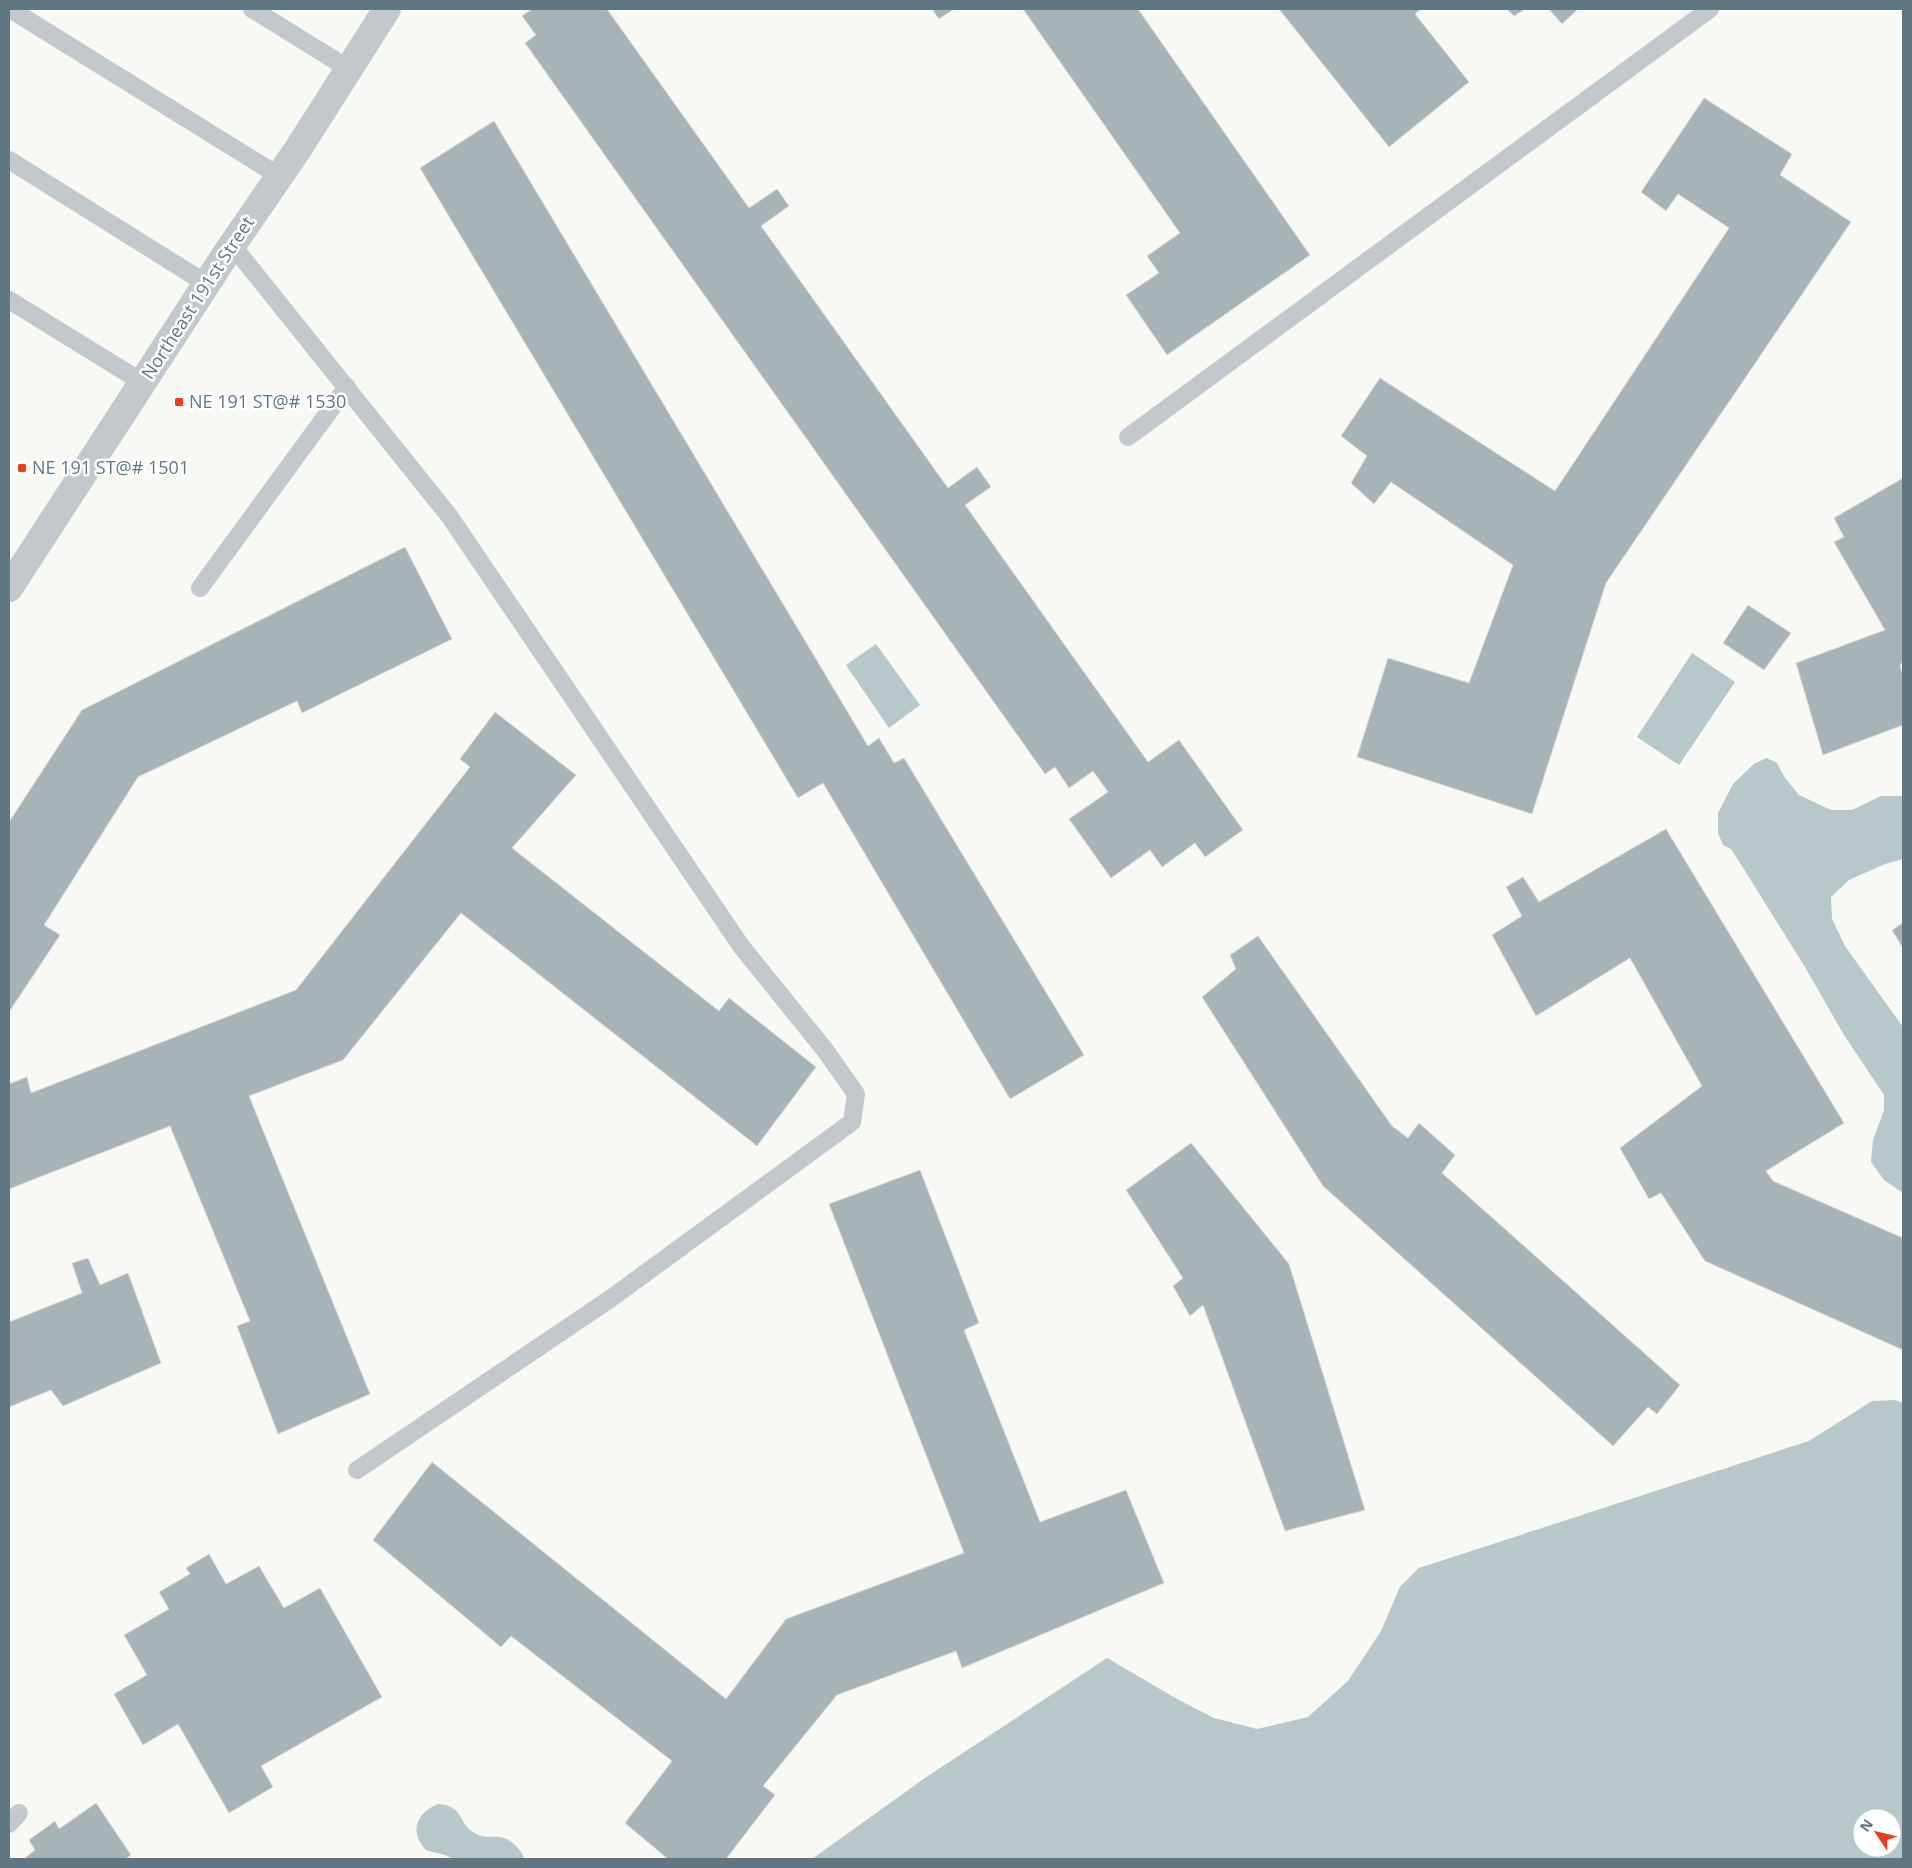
<svg xmlns="http://www.w3.org/2000/svg" width="1912" height="1868" viewBox="0 0 1912 1868" font-family="'Open Sans',sans-serif">
	<rect width="100%" height="100%" fill="#f8f8f5"/>
	<g fill="#b7c7ca" fill-rule="evenodd">
		<polygon points="876,644 920,705 889,728 846,665"/>
		<polygon points="1692,653 1735,682 1679,765 1637,737"/>
		<polygon points="1766,758 1776,762 1785,778 1799,795 1831,810 1852,810 1881,796 1903,796 1903,859 1885,864 1849,880 1831,897 1832,919 1845,946 1903,1027 1903,1193 1884,1180 1871,1162 1873,1140 1884,1110 1884,1095 1844,1035 1805,967 1747,874 1731,849 1723,845 1718,833 1718,813 1733,784 1754,764"/>
		<path d="M1895,1400L1903,1403V1859H812L925,1778L1107,1658L1177,1699L1214,1718L1257,1729L1308,1717L1348,1681L1381,1631L1400,1587L1419,1568L1809,1441L1872,1401ZM1862,1818H1892V1848H1862Z"/>
		<path d="M438,1804C464,1806 457,1821 473,1832C488,1843 500,1829 516,1846C520,1850 523,1854 524,1859H452C444,1852 435,1854 426,1850C423,1847 421,1844 419,1840C411,1824 423,1810 438,1804Z"/>
	</g>
	<g fill="#a7b3b7" stroke="#dad9d7">
		<polygon points="532,9 607,9 749,208 777,189 789,206 761,226 948,488 977,467 991,487 965,505 1148,762 1179,740 1243,830 1205,857 1195,843 1162,867 1150,850 1111,878 1069,819 1108,792 1093,771 1069,788 1055,767 1045,774 525,43 536,35 522,16"/>
		<polygon points="932,9 954,9 939,19"/>
		<polygon points="1023,9 1138,9 1310,255 1167,355 1126,295 1159,273 1147,256 1180,233"/>
		<polygon points="1279,9 1421,9 1415,14 1469,82 1389,147"/>
		<polygon points="1507,9 1525,9 1514,16"/>
		<polygon points="1549,9 1578,9 1562,24"/>
		<polygon points="1704,98 1792,154 1780,175 1851,222 1606,583 1532,814 1357,757 1388,658 1469,683 1513,565 1391,482 1374,504 1351,483 1367,456 1341,436 1380,378 1555,491 1729,228 1678,194 1666,211 1641,192"/>
		<polygon points="494,121 868,746 879,738 894,763 904,758 1084,1055 1010,1099 823,783 798,798 420,168"/>
		<polygon points="1903,478 1903,664 1902,662 1900,666 1903,676 1903,725 1823,755 1796,663 1885,630 1834,542 1844,537 1834,518"/>
		<polygon points="405,547 452,639 302,713 297,701 138,777 44,925 60,935 9,1012 9,822 82,710"/>
		<polygon points="1748,605 1791,633 1764,670 1723,643"/>
		<polygon points="495,712 576,775 512,848 719,1011 729,998 816,1067 757,1146 461,913 343,1060 249,1096 370,1394 278,1434 237,1326 250,1321 170,1126 9,1189 9,1084 27,1077 31,1093 296,990 470,767 460,759"/>
		<polygon points="1666,829 1844,1123 1766,1171 1773,1181 1903,1238 1903,1350 1705,1261 1661,1193 1649,1199 1620,1148 1702,1086 1630,958 1536,1016 1492,935 1522,916 1506,887 1523,877 1539,902"/>
		<polygon points="1903,923 1903,948 1892,930"/>
		<polygon points="1258,936 1392,1126 1408,1138 1419,1123 1455,1155 1442,1173 1680,1385 1657,1414 1648,1407 1613,1446 1323,1186 1202,997 1236,969 1230,955"/>
		<polygon points="1191,1143 1289,1264 1365,1510 1285,1531 1203,1305 1190,1316 1173,1286 1183,1278 1126,1190"/>
		<polygon points="920,1170 979,1323 964,1330 1040,1522 1126,1490 1164,1583 962,1668 956,1651 837,1695 763,1786 775,1795 726,1859 668,1859 625,1823 672,1761 511,1636 501,1647 373,1540 432,1462 726,1699 786,1619 964,1553 829,1204"/>
		<polygon points="88,1258 100,1285 128,1273 161,1363 63,1406 51,1390 9,1407 9,1322 82,1293 72,1263"/>
		<polygon points="209,1554 226,1584 259,1566 284,1608 320,1588 382,1697 261,1766 273,1787 229,1813 178,1724 143,1745 114,1694 147,1675 124,1635 169,1609 159,1592 190,1574 186,1568"/>
		<polygon points="96,1803 131,1855 125,1859 24,1859 35,1850 29,1840 55,1821 59,1829"/>
	</g>
	<g fill="none" stroke-linecap="round" stroke-linejoin="round">
		<g stroke="#c2c8cb" stroke-width="18">
			<polyline points="10,9 279,176"/>
			<polyline points="252,9 349,69"/>
			<polyline points="9,160 207,284"/>
			<polyline points="232,245 450,517 741,946 825,1050 856,1094 852,1122 610,1299 357,1470"/>
			<polyline points="9,300 142,382"/>
			<polyline points="1128,437 1710,9"/>
			<polyline points="200,588 347,387"/>
			<polyline points="9,1824 19,1813"/>
		</g>
		<polyline stroke="#c2c8cb" stroke-width="28" points="9,588 224,257 298,149 387,9"/>
	</g>
	<g fill="#f13b1c" stroke="#fff" stroke-width="2">
		<rect x="174" y="397" width="10" height="10" rx="2.5"/>
		<rect x="17" y="463" width="10" height="10" rx="2.5"/>
	</g>
	<g text-anchor="middle" stroke-width="5" stroke-linejoin="round" paint-order="stroke">
		<g font-size="18" fill="#607782" stroke="#fff">
			<text transform="translate(198 298) rotate(-57)" y="6">Northeast 191st Street</text>
		</g>
		<g font-size="18" fill="#607782" stroke="#fff" text-anchor="start">
			<text x="189" y="408">NE 191 ST@# 1530</text>
			<text x="32" y="474">NE 191 ST@# 1501</text>
		</g>
	</g>
	<rect width="1912" height="1868" fill="none" stroke="#607782" stroke-width="20"/>
	<g transform="translate(1877 1833) rotate(305)"><circle r="24" fill="#ffffff" stroke="#bfc9cd"/>
	<path d="M0-4L9 19L0 12L-9 19Z" fill="#f13b1c"/>
	<text y="-8" font-size="14" font-weight="bold" text-anchor="middle" fill="#607782">N</text>
	</g>
</svg>
